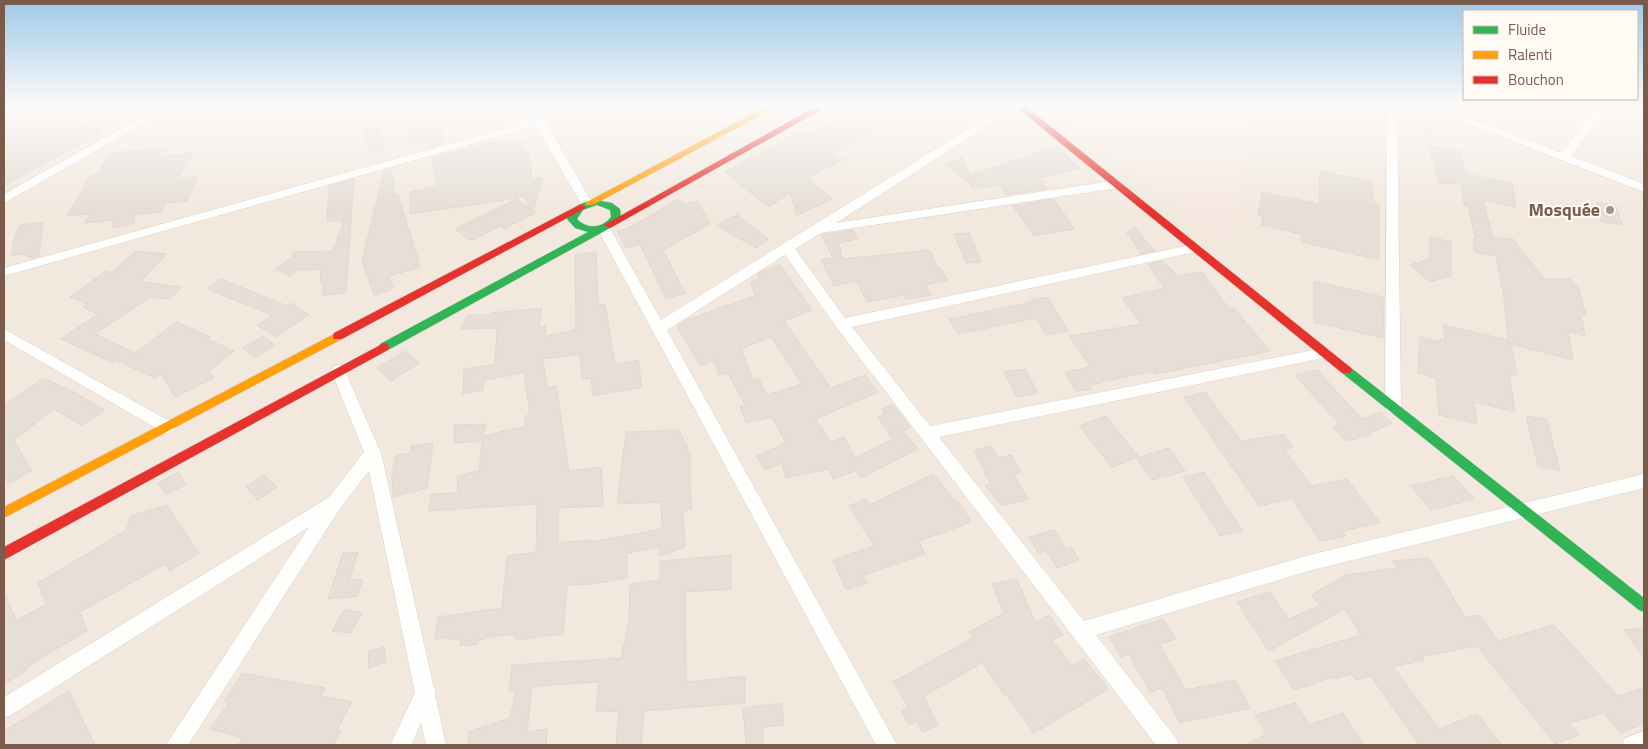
<svg xmlns="http://www.w3.org/2000/svg" width="1648" height="749" viewBox="0 0 1648 749" font-family="'Titillium Web',sans-serif">
	<rect width="100%" height="100%" fill="#f9f5f0"/>
	<rect fill="#f2e8de" x="4" y="106" width="1640" height="639"/>
	<polygon fill="#f6e8e1" points="1050,106 1252,106 1232,248"/>
	<g fill="#e6ded7" stroke="#e2d8d2" fill-rule="evenodd">
		<polygon points="28,106 38,106 102,132 4,186 4,120 12,117"/>
		<polygon points="432,106 442,108 442,144 430,147 428,141 410,144 409,121 418,119"/>
		<polygon points="650,106 688,106 689,113 613,128 611,118"/>
		<polygon points="866,106 911,106 834,155 843,160 808,178 833,199 797,215 790,193 768,207 725,172 803,129 811,134 835,121 838,123"/>
		<polygon points="1444,106 1504,106 1489,123"/>
		<polygon points="1423,108 1444,116 1427,139 1423,126 1411,122"/>
		<polygon points="377,113 376,118 385,150 370,153 359,114"/>
		<polygon points="501,141 502,144 522,141 523,151 529,150 532,179 543,178 533,210 535,212 531,216 530,215 505,229 500,226 473,240 469,240 455,229 516,199 528,207 525,197 410,214 410,192 437,186 432,157 470,149 470,147"/>
		<polygon points="1429,146 1459,151 1467,174 1512,183 1516,207 1483,200 1493,238 1513,239 1544,279 1570,279 1579,289 1586,316 1581,315 1585,336 1568,331 1573,360 1511,344 1517,375 1509,374 1515,412 1474,402 1477,424 1439,415 1436,378 1418,373 1420,337 1440,342 1440,339 1445,341 1443,325 1508,340 1504,298 1496,256 1475,252 1473,238 1476,239 1468,206 1464,205 1461,184 1439,183"/>
		<polygon points="1056,147 1080,168 1039,178 1047,189 1006,195 999,185 979,188 970,176 975,188 946,164 963,158 970,175"/>
		<polygon points="169,148 155,157 192,153 178,179 198,176 187,201 166,203 161,212 135,214 134,223 113,228 114,220 84,223 90,214 67,216 91,175 98,174 109,153"/>
		<polygon points="391,169 395,184 393,195 398,194 420,267 389,276 393,289 374,295 362,261 384,171"/>
		<polygon points="1320,171 1372,182 1373,202 1379,204 1379,260 1302,242 1301,234 1262,225 1263,216 1258,215 1262,192 1319,204"/>
		<polygon points="354,179 346,292 323,296 324,282 320,283 321,269 297,270 290,276 275,269 291,258 294,252 333,251 344,221 327,221 329,186"/>
		<polygon points="678,199 685,204 697,201 710,224 663,250 685,293 666,299 640,244 626,248 617,231 629,228"/>
		<polygon points="1054,199 1074,229 1034,236 1013,206"/>
		<polygon points="1596,202 1616,206 1622,225 1601,221"/>
		<polygon points="737,215 768,239 756,248 716,225"/>
		<polygon points="43,222 39,256 33,258 21,254 11,256 15,235 20,225"/>
		<polygon points="1134,227 1155,251 1141,254 1127,233"/>
		<polygon points="853,230 857,239 839,243 842,259 930,250 937,267 940,267 948,280 926,285 931,295 906,299 904,295 867,302 857,281 834,286 821,260 833,258 822,235"/>
		<polygon points="969,233 981,262 966,263 954,234"/>
		<polygon points="1430,237 1451,242 1451,276 1430,282 1410,265 1430,259"/>
		<polygon points="136,251 167,254 140,282 182,287 170,299 150,297 95,334 135,353 177,322 210,337 207,339 234,351 209,371 214,378 175,397 161,374 155,378 116,360 113,363 61,339 98,314 83,307 88,304 70,297 106,271 111,273"/>
		<polygon points="596,252 598,305 605,304 615,365 638,360 642,387 593,396 591,378 582,379 580,354 543,359 547,388 556,386 569,471 601,467 603,506 558,508 558,543 592,540 591,542 662,529 661,502 617,504 626,432 679,430 690,454 690,489 692,509 683,511 685,547 660,556 660,547 627,553 627,578 593,584 567,585 563,634 515,640 516,634 491,637 478,640 478,644 460,646 461,638 449,640 449,637 435,639 438,617 502,608 507,556 536,552 537,504 428,511 432,494 458,493 457,476 479,471 482,441 455,443 454,425 486,424 483,436 525,426 525,416 530,415 524,373 484,380 483,390 463,394 464,369 495,364 497,328 461,329 467,315 490,315 491,313 542,308 539,327 545,326 546,336 576,330 575,255"/>
		<polygon points="1163,261 1178,276 1202,272 1229,309 1234,308 1270,351 1155,374 1153,371 1138,374 1090,385 1092,389 1076,391 1065,372 1090,367 1070,336 1141,324 1122,298 1164,288 1148,264"/>
		<path d="M780,265L812,310L784,321L831,388L865,375L878,392L816,419L830,442L844,437L855,458L893,439L878,418L884,413L882,409L893,405L911,428L903,431L918,449L861,478L855,471L833,479L829,469L786,478L782,463L765,470L756,456L786,443L772,417L746,423L740,406L745,405L728,373L719,375L714,360L700,366L677,326L686,320L755,296L751,282L760,279L757,275L763,271ZM771,337L802,384L767,395L758,378L753,380L741,349Z"/>
		<polygon points="221,279 287,306 291,303 309,315 276,337 257,325 272,315 207,289"/>
		<polygon points="1314,281 1383,297 1384,338 1314,322"/>
		<polygon points="1048,297 1068,331 1046,335 1036,318 958,334 950,319 1032,302 1031,300"/>
		<polygon points="263,336 275,345 255,358 243,348"/>
		<polygon points="405,351 419,363 391,381 377,368"/>
		<polygon points="1025,369 1038,393 1017,397 1004,372"/>
		<polygon points="1317,370 1362,419 1380,412 1392,423 1370,433 1371,435 1346,441 1333,427 1340,425 1295,375"/>
		<polygon points="43,378 74,392 104,410 82,426 54,409 14,440 31,470 11,483 4,479 4,406"/>
		<polygon points="1205,392 1241,441 1284,434 1293,447 1284,449 1311,486 1347,479 1380,523 1342,531 1346,536 1320,541 1292,499 1259,506 1184,397"/>
		<polygon points="1106,416 1139,457 1137,458 1169,448 1185,471 1152,480 1136,458 1112,467 1079,426"/>
		<polygon points="1526,416 1547,420 1560,471 1538,466"/>
		<polygon points="433,443 427,488 393,497 392,475 396,455 410,453 411,446"/>
		<polygon points="991,446 998,458 1012,455 1021,472 1014,474 1028,499 1002,506 985,486 991,485 974,450"/>
		<polygon points="178,472 186,484 166,495 158,483"/>
		<polygon points="1204,472 1243,531 1220,536 1183,477"/>
		<polygon points="933,474 956,502 958,501 971,522 919,541 925,554 863,575 867,583 846,590 833,560 874,546 849,506 866,499 870,505"/>
		<polygon points="264,475 277,487 258,500 246,487"/>
		<polygon points="1453,476 1474,499 1431,510 1411,486"/>
		<polygon points="167,505 199,553 170,571 165,564 80,612 87,631 26,667 27,670 4,684 4,591 16,621 46,604 38,583 127,530 130,516"/>
		<polygon points="1055,530 1066,549 1071,547 1079,560 1057,568 1046,551 1038,553 1029,537"/>
		<polygon points="358,552 349,580 362,579 358,596 328,599 343,553"/>
		<polygon points="731,555 731,589 685,592 686,682 745,676 745,703 644,711 641,745 616,745 619,711 596,712 599,682 532,686 527,732 547,729 546,745 469,745 468,732 510,718 516,691 509,692 512,665 621,658 629,622 630,584 660,580 660,561"/>
		<polygon points="1429,558 1465,617 1480,615 1498,641 1554,625 1618,696 1644,688 1644,723 1621,733 1603,713 1569,723 1579,735 1555,744 1477,646 1422,656 1424,660 1393,667 1439,729 1477,714 1502,745 1419,745 1371,676 1356,680 1351,674 1334,679 1332,677 1294,690 1275,661 1361,635 1345,609 1269,651 1237,602 1270,592 1289,619 1321,605 1311,595 1346,575 1397,568 1393,561"/>
		<polygon points="1017,579 1035,622 1049,615 1063,635 1052,640 1072,666 1084,659 1108,689 1034,733 1007,695 1005,696 982,663 924,696 938,726 922,732 917,721 908,725 902,711 909,708 893,682 973,638 969,632 1004,613 992,584"/>
		<polygon points="344,610 362,613 351,633 332,631"/>
		<polygon points="1163,619 1176,639 1159,644 1186,690 1235,680 1250,708 1179,723 1163,688 1150,692 1129,654 1121,657 1109,637"/>
		<polygon points="1644,628 1644,657 1624,630"/>
		<polygon points="384,646 386,662 369,668 368,652"/>
		<polygon points="242,673 325,688 321,696 352,702 337,730 341,731 334,745 239,745 242,738 210,729 229,703 224,702"/>
		<polygon points="69,691 95,745 4,745 4,731"/>
		<polygon points="782,703 784,725 763,727 763,745 746,745 743,708"/>
		<polygon points="1295,703 1309,725 1343,713 1364,745 1245,745 1267,734 1255,715"/>
	</g>
	<g fill="none" stroke-linecap="round" stroke-linejoin="round">
		<g stroke="#d7d1cb" stroke-width="1">
			<g id="street">
				<polygon points="161,106 175,106 4,203 4,194"/>
				<polygon points="463,106 481,106 529,121 533,120 525,106 536,106 542,117 565,106 580,106 546,123 593,204 591,207 583,207 536,126 4,276 4,268 517,125"/>
				<polygon points="1005,106 1018,106 836,223 1117,180 1123,184 1117,188 821,233 795,249 845,318 1195,244 1202,248 1195,252 852,327 930,426 1324,348 1329,349 1331,353 1329,357 1324,358 939,437 1084,621 1309,555 1644,474 1644,488 1309,571 1096,635 1176,738 1179,745 1156,745 837,328 785,255 667,330 897,745 876,745 597,228 603,224 608,225 661,320"/>
				<polygon points="1387,106 1397,106 1401,408 1398,412 1393,414 1388,412 1385,408"/>
				<polygon points="1422,106 1438,106 1562,153 1597,106 1608,106 1571,156 1644,184 1644,192"/>
				<polygon points="4,329 173,423 175,427 173,431 167,433 161,431 4,340"/>
				<polygon points="338,365 343,367 345,371 381,453 433,684 436,691 435,694 446,745 426,745 421,723 411,745 390,745 415,693 369,471 341,507 188,745 166,745 309,527 11,715 4,718 4,697 329,497 364,452 331,371 333,367"/>
				<polygon points="1644,731 1644,745 1622,745 1625,738"/>
			</g>
		</g>
		<g stroke="#d9d2cb" stroke-width="1">
			<g id="fast">
				<path d="M597,200L612,203L620,209L621,217L612,227L388,350H380L379,347L380,344L588,232L575,228L567,219C574,206 582,201 597,200ZM597,205L610,210L611,217C602,228 588,230 577,219L583,210Z"/>
				<polygon points="1346,366 1350,367 1644,598 1644,612 1639,610 1342,373 1340,370 1342,367"/>
			</g>
		</g>
		<g stroke="#d9d2cb" stroke-width="1">
			<g id="slow">
				<polygon points="767,106 778,106 593,205 587,205 585,203"/>
				<polygon points="338,332 342,333 343,336 342,339 4,518 4,507"/>
			</g>
		</g>
		<g stroke="#d9d2cb" stroke-width="1">
			<g id="jam">
				<polygon points="817,106 828,106 612,227 609,228 604,225"/>
				<polygon points="1015,106 1025,106 1350,367 1352,370 1350,373 1342,373"/>
				<polygon points="581,204 586,207 584,209 342,339 334,339 333,336 334,333"/>
				<polygon points="384,343 388,344 389,347 388,350 4,560 4,547"/>
			</g>
		</g>
		<use href="#street" fill="#fefefd" fill-rule="evenodd"/>
		<use href="#fast" fill="#30b455" fill-rule="evenodd"/>
		<use href="#slow" fill="#ff9f0a" fill-rule="evenodd"/>
		<use href="#jam" fill="#e5322d" fill-rule="evenodd"/>
	</g>
	<linearGradient id="sky" x2="0" y2="1"><stop stop-color="#9ec9e9"/><stop offset="0.5" stop-color="#fcfaf8"/><stop offset="1" stop-color="#fcfaf8" stop-opacity="0"/></linearGradient>
	<rect width="1648" height="211" fill="url(#sky)"/>
	<circle fill="#a69286" stroke="#fffaf3" stroke-width="2" cx="1610" cy="210" r="5"/>
	<g text-anchor="middle" stroke-width="4" stroke-linejoin="round" paint-order="stroke">
		<g font-size="18" font-weight="bold" fill="#7a5c4d" stroke="#fffaf3" text-anchor="end">
			<text x="1600" y="216">Mosquée</text>
		</g>
	</g>
	<rect width="1648" height="749" fill="none" stroke="#7a5c4d" stroke-width="10"/>
	<rect x="1463" y="10" width="175" height="90" fill="#fffaf3" stroke="#cabbb1"/>
	<rect x="1473" y="26" width="25" height="8" fill="#30b455" stroke="#cabbb1"/>
	<text x="1508" y="35" font-size="15" fill="#7a5c4d">Fluide</text>
	<rect x="1473" y="51" width="25" height="8" fill="#ff9f0a" stroke="#cabbb1"/>
	<text x="1508" y="60" font-size="15" fill="#7a5c4d">Ralenti</text>
	<rect x="1473" y="76" width="25" height="8" fill="#e5322d" stroke="#cabbb1"/>
	<text x="1508" y="85" font-size="15" fill="#7a5c4d">Bouchon</text>
</svg>
